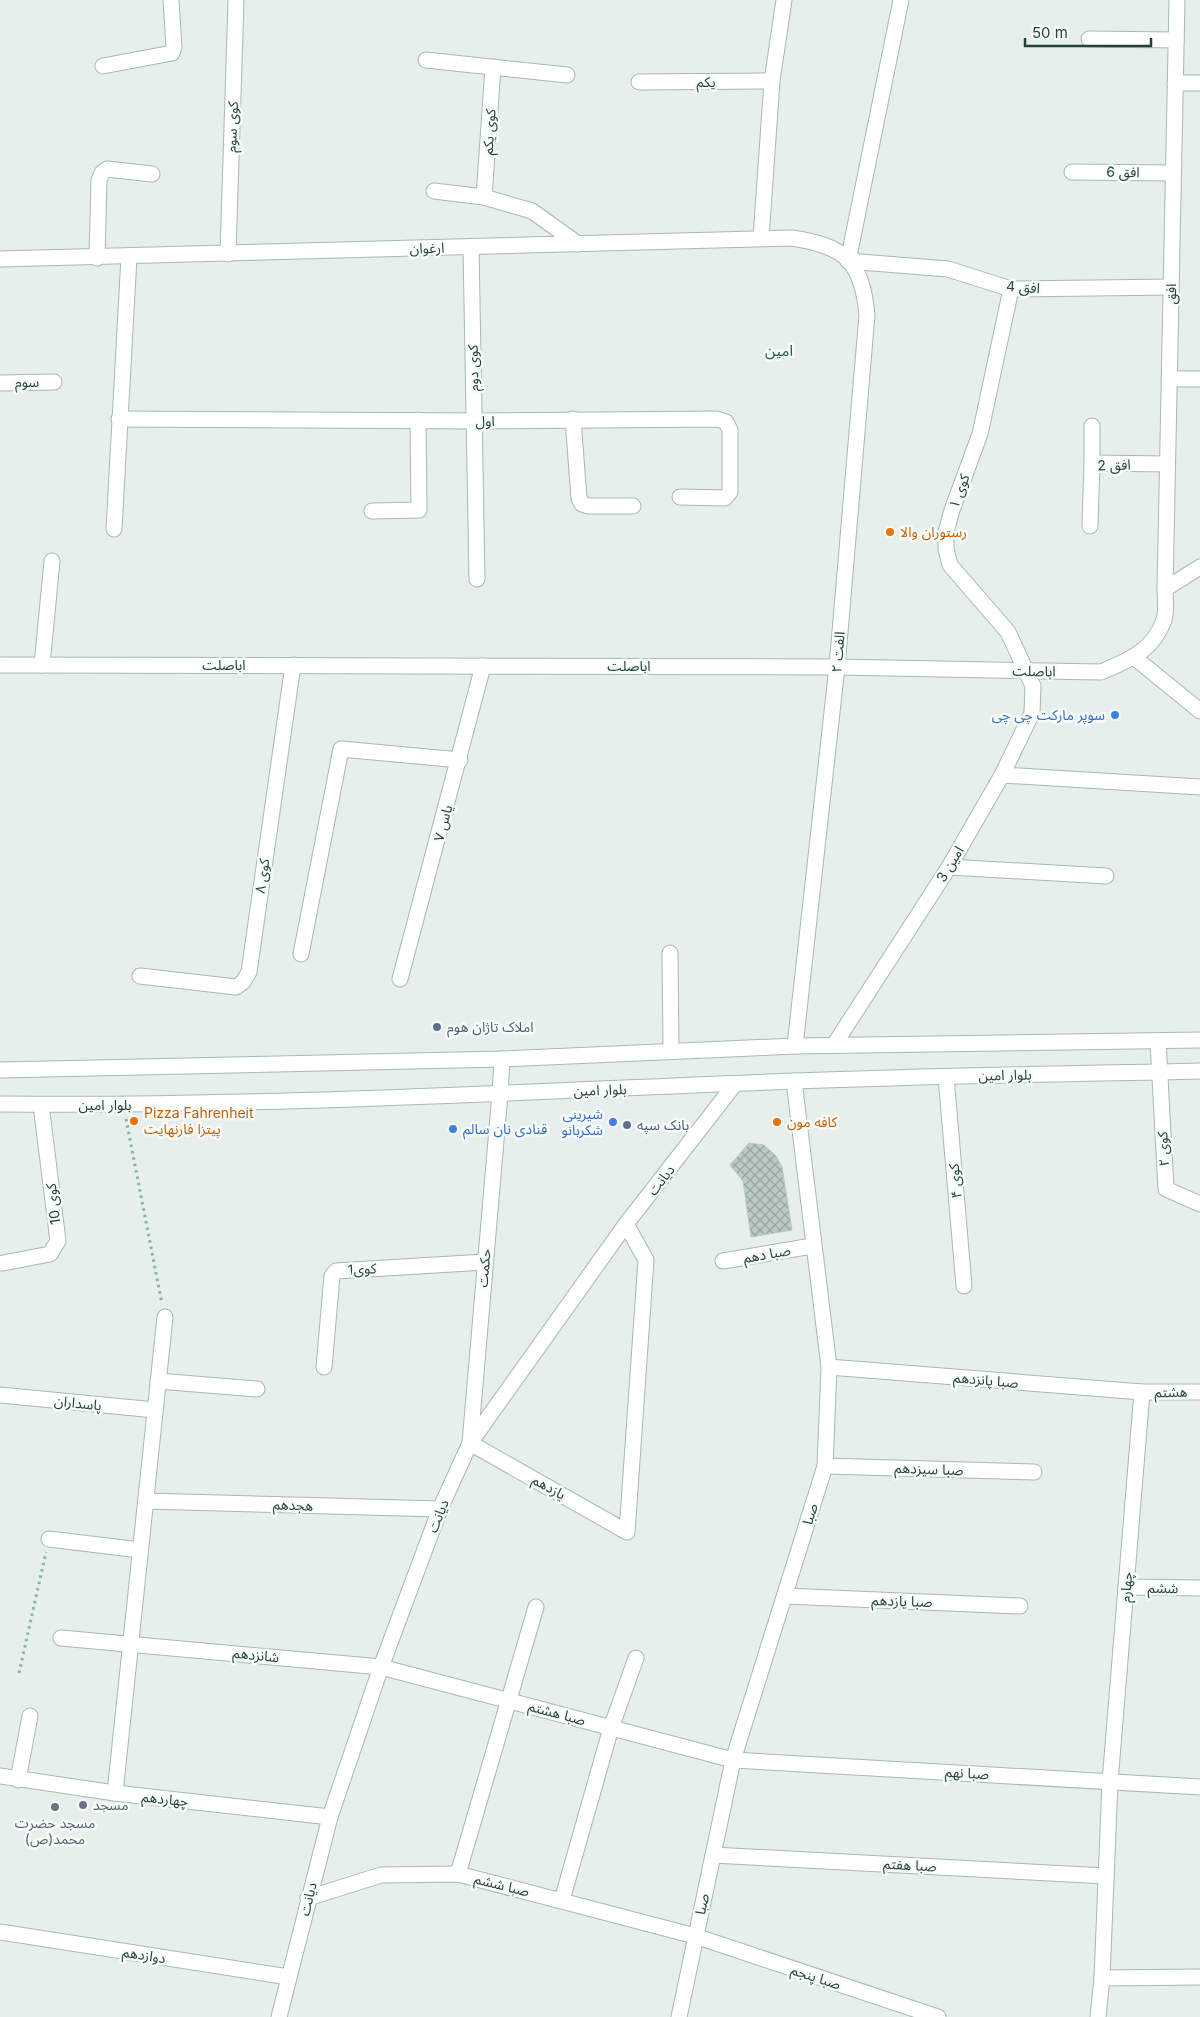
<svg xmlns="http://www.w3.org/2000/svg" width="1200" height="2017" viewBox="0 0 1200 2017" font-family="Inter,'Noto Sans Arabic',sans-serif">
	<defs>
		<pattern id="building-cross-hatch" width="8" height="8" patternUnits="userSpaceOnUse" patternTransform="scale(1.25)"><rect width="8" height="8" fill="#bbcac4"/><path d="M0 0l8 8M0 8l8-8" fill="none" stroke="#98a6a0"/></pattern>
	</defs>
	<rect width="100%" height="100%" fill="#e6efeb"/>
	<polygon fill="url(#building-cross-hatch)" stroke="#b8c9c2" points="749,1143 764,1145 776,1156 782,1167 792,1230 751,1237 743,1181 730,1165"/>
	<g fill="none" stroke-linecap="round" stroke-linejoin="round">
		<g stroke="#a8b8b2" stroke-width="17">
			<g id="minor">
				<polyline points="901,0 848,261 948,269 1011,289 1171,287"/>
				<polyline points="1089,39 1176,40"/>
				<polyline points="426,60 567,75"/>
				<polyline points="103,66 172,53 174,47 171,0"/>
				<polyline points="639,82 772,81"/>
				<polyline points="1175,83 1200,83"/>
				<polyline points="1072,172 1173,173"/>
				<polyline points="434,191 484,197 532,211 578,244"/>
				<polyline points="484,197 493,67"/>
				<polyline points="761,238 772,81 784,0"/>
				<polyline points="471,247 477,579"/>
				<polyline points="228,254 236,0"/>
				<polyline points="97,258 99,180 102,173 107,169 152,174"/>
				<polyline points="1169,379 1200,379"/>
				<polyline points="0,383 54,382"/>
				<polyline points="119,419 474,421 717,419 726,422 730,430 730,492 725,498 680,497"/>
				<polyline points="573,419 579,498 582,504 589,506 633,506"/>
				<polyline points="1092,463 1092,426"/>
				<polyline points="372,511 419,510 418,420"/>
				<polyline points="1090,526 1092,463 1167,464"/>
				<polyline points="114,529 129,257"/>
				<polyline points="1165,589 1177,0"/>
				<polyline points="1135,658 1200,711"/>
				<path d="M0,665L837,667L1101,672C1129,660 1153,651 1164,620C1167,611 1165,598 1165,589L1200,567"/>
				<polyline points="42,665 52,561"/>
				<polyline points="1002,775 1200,787"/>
				<polyline points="949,867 1106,876"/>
				<polyline points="670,953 671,1050"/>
				<polyline points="301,954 341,749 460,760"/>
				<polyline points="140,976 236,987 243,982 249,972 293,665"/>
				<polyline points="400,979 483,666"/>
				<polyline points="1158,1041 1166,1189 1200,1204"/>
				<polyline points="834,1045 949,867 1002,775 1032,713 1033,686 1008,632 950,565 946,549 946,532 952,510 980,434 1011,289"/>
				<polyline points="946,1077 964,1286"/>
				<polyline points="500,1094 470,1443 627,1532 646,1260 626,1224"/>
				<polyline points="723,1261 812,1246"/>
				<polyline points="3,1263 50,1254 58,1241 41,1105"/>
				<polyline points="324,1367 332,1276 336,1271 485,1262"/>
				<polyline points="829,1367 1142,1392 1200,1392"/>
				<polyline points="158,1381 257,1389"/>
				<polyline points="0,1395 155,1410"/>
				<polyline points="825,1466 1034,1472"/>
				<polyline points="146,1501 440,1509"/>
				<polyline points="49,1539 140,1550"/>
				<polyline points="1126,1587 1200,1588"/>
				<polyline points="785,1596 1020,1606"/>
				<polyline points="61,1638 381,1667 733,1760 1200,1787"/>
				<polyline points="0,1776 115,1793 330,1817"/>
				<polyline points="18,1780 30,1716"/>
				<polyline points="115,1793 165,1317"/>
				<polyline points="713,1855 1106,1876"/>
				<polyline points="458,1874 536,1607"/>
				<polyline points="308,1898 381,1875 458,1874 695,1936 938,2017"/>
				<polyline points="562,1900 611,1728 636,1658"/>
				<polyline points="0,1932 289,1977"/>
				<polyline points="1102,1978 1200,1977"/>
				<polyline points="679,2017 733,1760 825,1466 829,1367 794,1081"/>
				<polyline points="1098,2017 1102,1978 1110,1782 1142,1392"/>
			</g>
		</g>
		<g stroke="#a8b8b2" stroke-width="17">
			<g id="tertiary">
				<path d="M0,259L792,238C845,246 862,261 867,315L837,667L795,1046"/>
				<polyline points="279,2017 330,1817 381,1667 440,1509 470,1443 626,1224 735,1084"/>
			</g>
		</g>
		<g stroke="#a4bbb3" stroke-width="17">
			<g id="secondary">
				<polyline points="0,1070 502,1059 795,1046 1200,1040"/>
				<polyline points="500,1094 502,1059"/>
				<path d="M0,1104C265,1107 531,1091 796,1081C931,1076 1065,1074 1200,1071"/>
			</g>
		</g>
		<g stroke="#86b3a5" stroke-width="3" stroke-dasharray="2.5 4" stroke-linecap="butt">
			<polyline points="126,1119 162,1304"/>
			<polyline points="19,1673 46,1552"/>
		</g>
		<use href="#minor" stroke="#fff" stroke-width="15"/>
		<use href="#tertiary" stroke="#fff" stroke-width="15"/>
		<use href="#secondary" stroke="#fff" stroke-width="15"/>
	</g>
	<g fill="#e8710a" stroke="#f7fbf9" stroke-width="2">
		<circle cx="890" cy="532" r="5"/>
		<circle cx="134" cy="1121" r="5"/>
		<circle cx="777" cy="1122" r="5"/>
	</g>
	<g fill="#3f7fe0" stroke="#f7fbf9" stroke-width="2">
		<circle cx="1115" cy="715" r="5"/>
		<circle cx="613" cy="1122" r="5"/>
		<circle cx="453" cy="1129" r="5"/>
	</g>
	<g fill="#5c6f8a" stroke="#f7fbf9" stroke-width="2">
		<circle cx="437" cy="1027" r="5"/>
		<circle cx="627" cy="1125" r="5"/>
	</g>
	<g fill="#6b7280" stroke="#f7fbf9" stroke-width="2">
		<circle cx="83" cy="1805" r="5"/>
		<circle cx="55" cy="1807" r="5"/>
	</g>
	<g text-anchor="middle" stroke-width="5" stroke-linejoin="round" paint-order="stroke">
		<g font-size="14" fill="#24423a" stroke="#f7fbf9">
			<text x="706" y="87">یکم</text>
			<text transform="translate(232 127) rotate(-88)" y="5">کوی سوم</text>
			<text transform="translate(489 132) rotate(-86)" y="5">کوی یکم</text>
			<text transform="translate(1123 172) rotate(1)" y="5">افق 6</text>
			<text transform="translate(427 248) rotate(-2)" y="5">ارغوان</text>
			<text transform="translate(1023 287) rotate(4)" y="5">افق 4</text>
			<text transform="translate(1171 294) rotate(-89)" y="5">افق</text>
			<text transform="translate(473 368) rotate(-91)" y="5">کوی دوم</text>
			<text transform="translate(27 382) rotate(-1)" y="5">سوم</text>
			<text transform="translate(485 421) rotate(-1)" y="5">اول</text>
			<text transform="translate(1114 465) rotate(-2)" y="5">افق 2</text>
			<text transform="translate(959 491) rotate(-70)" y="5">کوی ۱</text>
			<text transform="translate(838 652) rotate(-85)" y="5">الفت ۲</text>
			<text x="224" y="670">اباصلت</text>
			<text x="629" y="671">اباصلت</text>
			<text transform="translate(1034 671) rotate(1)" y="5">اباصلت</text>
			<text transform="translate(443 823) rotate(-75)" y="5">یاس ۷</text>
			<text transform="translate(950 864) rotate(-59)" y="5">امین 3</text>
			<text transform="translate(262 876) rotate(-82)" y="5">کوی ۸</text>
			<text transform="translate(1005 1075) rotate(-1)" y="5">بلوار امین</text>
			<text transform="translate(600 1090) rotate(-2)" y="5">بلوار امین</text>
			<text x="105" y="1110">بلوار امین</text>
			<text transform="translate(1163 1149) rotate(-93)" y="5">کوی ۲</text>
			<text transform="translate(661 1180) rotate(-52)" y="5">دیانت</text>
			<text transform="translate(955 1181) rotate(-95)" y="5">کوی ۴</text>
			<text transform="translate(53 1204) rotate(-97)" y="5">کوی 10</text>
			<text transform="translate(767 1254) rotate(-10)" y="5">صبا دهم</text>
			<text transform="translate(484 1268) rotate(-85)" y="5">حکمت</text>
			<text transform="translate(362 1269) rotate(-4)" y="5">کوی1</text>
			<text transform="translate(986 1380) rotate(5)" y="5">صبا پانزدهم</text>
			<text transform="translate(1171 1392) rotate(-1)" y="5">هشتم</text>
			<text transform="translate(78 1403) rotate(6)" y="5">پاسداران</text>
			<text transform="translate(929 1469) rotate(2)" y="5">صبا سیزدهم</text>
			<text transform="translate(549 1487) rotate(29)" y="5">یازدهم</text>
			<text transform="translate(293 1505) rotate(2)" y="5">هجدهم</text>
			<text transform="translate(810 1514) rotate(-73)" y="5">صبا</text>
			<text transform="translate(438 1516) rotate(-68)" y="5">دیانت</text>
			<text transform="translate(1126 1587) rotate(-85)" y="5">چهارم</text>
			<text transform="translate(1163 1588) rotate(1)" y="5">ششم</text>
			<text transform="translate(902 1601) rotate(2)" y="5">صبا یازدهم</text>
			<text transform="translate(256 1655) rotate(6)" y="5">شانزدهم</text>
			<text transform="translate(557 1713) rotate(15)" y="5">صبا هشتم</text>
			<text transform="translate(967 1773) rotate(3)" y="5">صبا نهم</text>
			<text transform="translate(165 1799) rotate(6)" y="5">چهاردهم</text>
			<text transform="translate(910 1865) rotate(3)" y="5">صبا هفتم</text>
			<text transform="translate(502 1885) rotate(14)" y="5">صبا ششم</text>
			<text transform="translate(308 1899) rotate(-76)" y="5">دیانت</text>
			<text transform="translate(702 1904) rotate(-78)" y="5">صبا</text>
			<text transform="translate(144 1955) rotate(9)" y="5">دوازدهم</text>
			<text transform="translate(816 1977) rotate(18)" y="5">صبا پنجم</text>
		</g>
		<g font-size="14" fill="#c56008" stroke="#f7fbf9" text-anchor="start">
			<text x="900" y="537">رستوران والا</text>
			<text x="144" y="1118">Pizza Fahrenheit<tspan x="144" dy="16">پیتزا فارنهایت</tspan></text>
			<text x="787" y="1127">کافه مون</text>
		</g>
		<g font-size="14" fill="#366cbe" stroke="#f7fbf9" text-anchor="end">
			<text x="1105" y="720">سوپر مارکت چی چی</text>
			<text x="603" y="1119">شیرینی<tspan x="603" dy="16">شکربانو</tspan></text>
			<text x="463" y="1134" text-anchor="start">قنادی نان سالم</text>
		</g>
		<g font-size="14" fill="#4e5e75" stroke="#f7fbf9" text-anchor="start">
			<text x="447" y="1032">املاک تاژان هوم</text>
			<text x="637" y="1130">بانک سپه</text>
		</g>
		<g font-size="14" fill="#5b616d" stroke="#f7fbf9" text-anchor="start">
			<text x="93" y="1810">مسجد</text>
			<text x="55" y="1828" text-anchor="middle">مسجد حضرت<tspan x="55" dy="16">محمد(ص)</tspan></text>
		</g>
		<g font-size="15" fill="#1f5548" stroke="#f7fbf9">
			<text x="779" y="356">امین</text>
		</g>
	</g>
	<path d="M1025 38v8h126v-8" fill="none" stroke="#24423a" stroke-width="2.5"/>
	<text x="1032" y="38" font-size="15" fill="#24423a" stroke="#f7fbf9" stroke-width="4" paint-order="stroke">50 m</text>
</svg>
